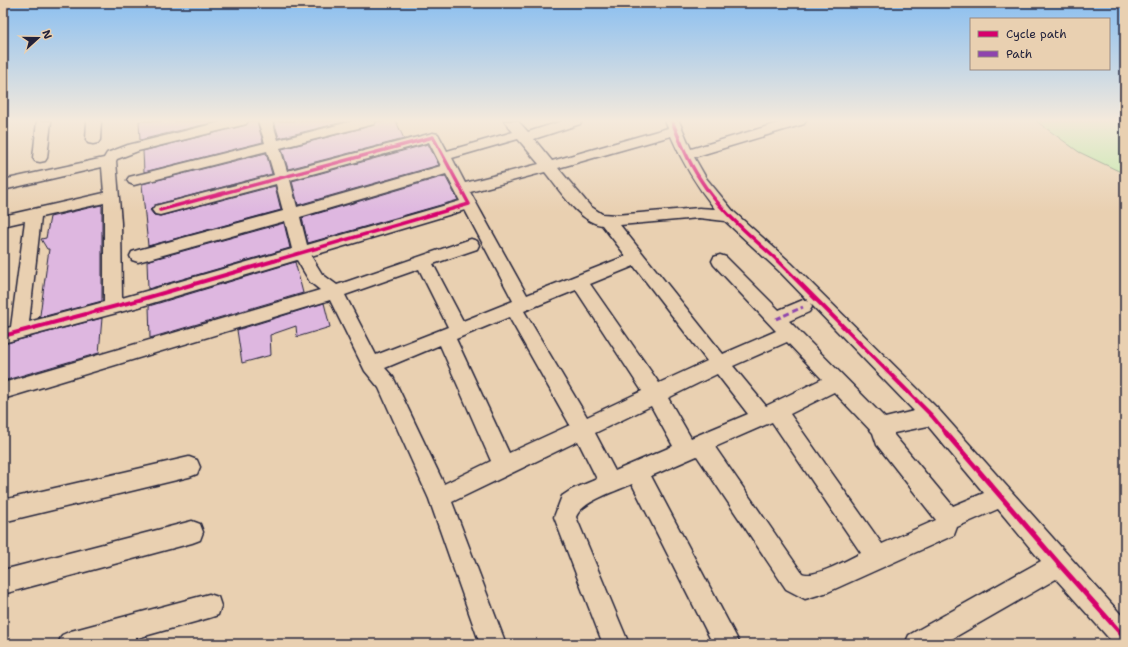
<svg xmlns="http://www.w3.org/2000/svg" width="1128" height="647" viewBox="0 0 1128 647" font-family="'Shantell Sans',sans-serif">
	<rect width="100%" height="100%" fill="#e9d0b1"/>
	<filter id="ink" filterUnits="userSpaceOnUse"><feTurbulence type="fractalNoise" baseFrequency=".025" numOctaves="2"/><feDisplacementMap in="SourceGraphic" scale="8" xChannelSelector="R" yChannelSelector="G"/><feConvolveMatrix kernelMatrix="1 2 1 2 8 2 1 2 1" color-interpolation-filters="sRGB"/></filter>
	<g filter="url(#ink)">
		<polygon fill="#bbe7a4" stroke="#6e8470" points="1036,121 1125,121 1125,174 1079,152"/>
		<g fill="#deb7e0" stroke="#22223b">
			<polygon points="139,121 219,121 140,140"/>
			<polygon points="249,121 257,121 263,142 144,172 143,151 246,125"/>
			<polygon points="274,121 347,121 279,138"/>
			<polygon points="377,121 396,121 404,139 288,169 282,149 374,125"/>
			<polygon points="428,144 439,165 298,205 292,181"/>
			<polygon points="266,153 272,174 155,205 150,210 154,215 160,216 275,186 281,210 148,246 142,184"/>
			<polygon points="445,176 458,200 308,243 302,218"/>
			<polygon points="101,205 102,206 102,301 38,318 40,315 49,249 47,249 41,239 46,238 50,217"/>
			<polygon points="284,223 290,248 148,289 147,261"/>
			<polygon points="295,262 303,293 150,338 149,306"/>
			<polygon points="324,303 330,327 297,337 296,326 270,335 271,355 242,363 237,330"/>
			<polygon points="102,318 99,353 3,381 3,344"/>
		</g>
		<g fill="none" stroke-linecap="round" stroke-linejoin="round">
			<g stroke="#22223b" stroke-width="3">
				<g id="minor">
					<polygon points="37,121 51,121 47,158 45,161 40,162 35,161 33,158"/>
					<polygon points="87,121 101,121 100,140 98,143 93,144 88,143 86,140"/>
					<path d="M225,121H248L246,124L138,151L117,159L116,161L121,223L122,298L292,249L285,221L138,262L132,260L130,256L132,252L138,250L283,211L276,184L160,215L155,214L152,210L155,206L274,175L267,151L134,185L129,183L127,180L129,177L265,143L258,121H272L278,140L353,121H376L374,124L280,148L287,171L433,133L438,134L447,151L513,132L504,121H518L528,132L562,121H582L580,124L534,139L552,161L668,128L665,121H679L691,149L785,121H806L804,124L694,157L706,178L734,212L791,263L939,410L1125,619V644H1114L1056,579L943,644H905L909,635L1041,561L998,509L957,527L954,535L828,592L805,599L786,589L697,456L651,476L740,644H713L632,484C617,491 582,501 576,517L629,644H603L554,517L562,496L571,490L597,479L578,441L452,502L506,644H480L429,499L379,388L365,371L330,300L3,399V383L320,290L310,282L297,260L139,307L3,343V329L11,327L25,221L3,226V216L104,193L102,167L3,190V180L104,158L107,153L128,145ZM671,136C683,164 696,185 715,209L699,208L616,215L602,214L590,206L558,168ZM518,139L539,164L465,183L452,158ZM429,142L441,166L297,207L290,180ZM545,172C558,188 580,223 602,225L626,256L527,295L470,192ZM446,174L460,201L307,245L300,217ZM104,203V302L29,322L41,217ZM465,210L513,301L463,321L433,264L477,249L479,245L477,241L471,239L465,241L337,285L322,274L311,256ZM699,218L725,221L779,271L809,302L803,300L779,310L726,257L720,255L714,257L712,261L714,265L776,331L723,354L620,225ZM634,266L707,361L659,383L590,284ZM419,269L448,327L376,355L345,295ZM576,290L642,391L587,417L524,311ZM810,303L914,411L885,418L789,321L809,312L812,307ZM509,317L570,425L509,453L456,339ZM787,342L822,379L766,406L733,366ZM440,345L491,461L444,484L393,377L385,368ZM717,374L748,414L691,438L668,398ZM834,392L873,433L877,445L936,520L882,544L790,414ZM651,406L673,446L615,471L595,433ZM772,422L861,553C849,559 814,579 802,573L715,447ZM928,426L984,493L953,506L894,435V433Z"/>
					<polygon points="189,457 197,460 200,467 197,474 189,477 3,522 3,500"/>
					<polygon points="192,521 200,524 203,532 200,540 192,543 3,594 3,570"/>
					<polygon points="209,594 218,597 221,606 218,615 209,618 116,644 58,644 62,635 71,631"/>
				</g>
			</g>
			<use href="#minor" fill="#e9d0b1" fill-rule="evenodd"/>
			<polyline stroke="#8e44ad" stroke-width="3" stroke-dasharray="6 3" stroke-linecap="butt" points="776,319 803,307"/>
			<g stroke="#e9d0b1" stroke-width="5.5">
				<g id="cycleway-far2">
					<path d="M672,121C680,141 688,161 700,179C720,211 751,236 778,261"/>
					<polyline points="160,210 433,137 469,204 273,261"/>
				</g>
			</g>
			<g stroke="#e9d0b1" stroke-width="6">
				<g id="cycleway-far1">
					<polyline points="777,260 932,416 947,434"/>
					<polyline points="3,336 139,300 277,260"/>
				</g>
			</g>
			<g stroke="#e9d0b1" stroke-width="8">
				<polyline id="cycleway" points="946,433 1059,564 1125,638"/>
			</g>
			<use href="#cycleway-far2" stroke="#d6006c" stroke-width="3.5"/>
			<use href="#cycleway-far1" stroke="#d6006c" stroke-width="4"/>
			<use href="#cycleway" stroke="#d6006c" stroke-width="5"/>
		</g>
	</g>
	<linearGradient id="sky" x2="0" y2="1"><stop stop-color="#8bbff0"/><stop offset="0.57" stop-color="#f5eadc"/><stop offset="1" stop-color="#f5eadc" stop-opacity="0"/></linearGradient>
	<rect width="1128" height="212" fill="url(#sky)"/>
	<rect width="1128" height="647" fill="none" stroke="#e9d0b1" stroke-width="16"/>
	<rect x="8" y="8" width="1112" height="631" fill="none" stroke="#22223b" stroke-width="1.5" filter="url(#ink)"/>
	<rect x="970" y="18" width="140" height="52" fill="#e9d0b1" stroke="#998a82"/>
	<rect x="978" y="31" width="20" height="6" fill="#d6006c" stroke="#998a82"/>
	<text x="1006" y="38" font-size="12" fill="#22223b">Cycle path</text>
	<rect x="978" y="51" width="20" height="6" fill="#8e44ad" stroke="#998a82"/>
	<text x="1006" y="58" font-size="12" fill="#22223b">Path</text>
	<g transform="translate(38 38) rotate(69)" stroke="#e9d0b1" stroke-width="3" paint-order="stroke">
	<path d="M0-3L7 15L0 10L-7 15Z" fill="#22223b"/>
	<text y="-6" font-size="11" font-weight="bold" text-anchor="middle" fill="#22223b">N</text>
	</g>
</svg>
